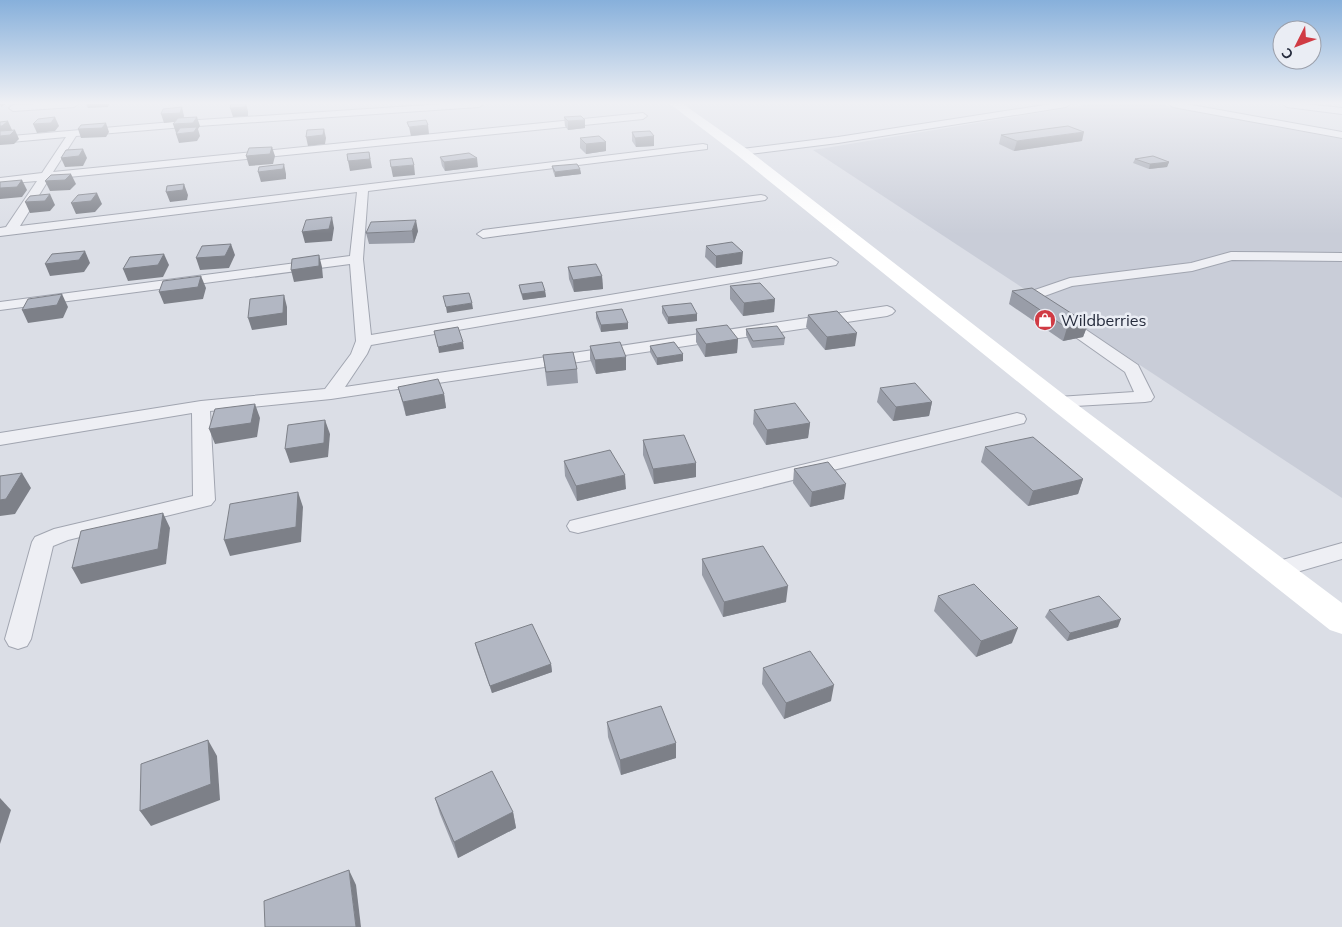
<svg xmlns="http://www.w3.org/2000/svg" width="1342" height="927" viewBox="0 0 1342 927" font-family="Mulish,sans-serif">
	<rect width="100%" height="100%" fill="#dbdee6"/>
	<polygon fill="#c9cdd8" points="1092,104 1157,104 1342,139 1342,498 813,150"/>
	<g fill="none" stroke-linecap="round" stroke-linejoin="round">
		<g stroke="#a1a5b0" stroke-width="2">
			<g id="minor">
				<polygon points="37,104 78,104 74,107 13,111 9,108 13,105"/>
				<polygon points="443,104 483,104 479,107 184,127 76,136 53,172 643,113 647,116 643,119 49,179 20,226 703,144 707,145 707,149 368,191 363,259 371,335 831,258 838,262 836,265 371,345 367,354 345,387 887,306 892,308 895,311 892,314 887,316 331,399 210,411 215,500 211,505 68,540 53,546 31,639 27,646 18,649 9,646 5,639 32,542 35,537 54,529 193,496 192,413 0,445 0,433 201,401 325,389 351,354 356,341 350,264 0,310 0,302 350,256 357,192 0,236 0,228 6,227 37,181 0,184 0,178 42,173 66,137 0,143 0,137 184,121"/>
				<polygon points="1051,104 1070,104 1066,107 838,143 742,155 737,152 742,149 838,137"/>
				<polygon points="1169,104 1186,104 1342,132 1342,138 1173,107"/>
				<polygon points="1283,104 1306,104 1342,108 1342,114 1287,107"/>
				<polygon points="761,195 765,196 767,198 765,200 483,238 477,234 483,230"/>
				<polygon points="1231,252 1342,253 1342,261 1232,260 1192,271 1072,286 1039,298 1138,365 1154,397 1151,401 1145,402 1058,407 1052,406 1049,402 1052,398 1058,397 1134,392 1125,372 1023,300 1021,297 1023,294 1070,278 1191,263"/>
				<polygon points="1017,413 1024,415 1026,419 1024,423 578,533 570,531 567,526 570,521 578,519"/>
				<polygon points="1342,543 1342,559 1276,578 1268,576 1264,570 1268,564"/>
			</g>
		</g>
		<use href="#minor" fill="#eeeff4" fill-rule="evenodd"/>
		<polygon fill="#fff" fill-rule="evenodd" points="670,104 683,104 747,149 1067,397 1342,603 1342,634 1330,630 1049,407 737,155"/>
	</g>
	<g fill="#999da8">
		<polygon points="564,117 585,128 568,130 565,126"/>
		<polygon points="632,132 654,136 654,146 636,147 632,141"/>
		<polygon points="1001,135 1082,141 1014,151 999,144"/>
		<polygon points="580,138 606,142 606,151 586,154 580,148"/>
		<polygon points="440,157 478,167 445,171 442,166"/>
		<polygon points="1135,159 1169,162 1167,167 1149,169 1133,163"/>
		<polygon points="552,166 580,169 581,174 555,177 553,171"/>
		<polygon points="418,231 414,243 369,244 366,233"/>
		<polygon points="706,246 742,264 716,268 705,257"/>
		<polygon points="568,267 602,276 603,289 574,292 569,279"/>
		<polygon points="519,285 545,291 546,297 523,300 520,291"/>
		<polygon points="730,286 775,299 774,312 743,316 730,299"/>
		<polygon points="1012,291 1088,324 1083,337 1063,341 1009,304"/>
		<polygon points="662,306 697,314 697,321 668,324 662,313"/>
		<polygon points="596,312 628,329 601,332 596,318"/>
		<polygon points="808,315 855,346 825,350 806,327"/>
		<polygon points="696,329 738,339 737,353 705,357 696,342"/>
		<polygon points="746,329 785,338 784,345 752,348 746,335"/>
		<polygon points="590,346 626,370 596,374 590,359"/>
		<polygon points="650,346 683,361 657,365 650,352"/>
		<polygon points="543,355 577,369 578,383 547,386"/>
		<polygon points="398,387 444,394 446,408 406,416"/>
		<polygon points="880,388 932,402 929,416 893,421 877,402"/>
		<polygon points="754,410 810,423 808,438 766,445 753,424"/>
		<polygon points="643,440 696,477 654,484 643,455"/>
		<polygon points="985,447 1083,479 1078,494 1028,506 981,462"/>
		<polygon points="564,461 626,489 577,501 565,476"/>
		<polygon points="794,469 844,499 810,507 793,483"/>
		<polygon points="702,559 786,602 723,617 702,575"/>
		<polygon points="938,596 1012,643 976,657 934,611"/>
		<polygon points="1049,610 1118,627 1067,641 1045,617"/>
		<polygon points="475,643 551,664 552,672 492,693 477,651"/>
		<polygon points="763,668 831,701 784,719 762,684"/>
		<polygon points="607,722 676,758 621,775 608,737"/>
		<polygon points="435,798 513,812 516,828 458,858 440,814"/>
	</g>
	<g fill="#7d8088">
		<polygon points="0,104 6,104 1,107"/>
		<polygon points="86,104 109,104 108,107 88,108"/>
		<polygon points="246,104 248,111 248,116 233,117 230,108"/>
		<polygon points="182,107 184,116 183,121 164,123 161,114"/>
		<polygon points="55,117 59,126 55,131 37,133 33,124"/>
		<polygon points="197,117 200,126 198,129 200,136 197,141 179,143 176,134 194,132 176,133 173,124"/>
		<polygon points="585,120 585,128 568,130 568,121"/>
		<polygon points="8,121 12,130 7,135 0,135 0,126"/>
		<polygon points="106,123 109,132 106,137 81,138 78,129"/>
		<polygon points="428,125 429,134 411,136 409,127"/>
		<polygon points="324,129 326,138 325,144 308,146 306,137"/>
		<polygon points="15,130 19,139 14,144 0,145 0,136"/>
		<polygon points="1084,132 1082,141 1014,151 1017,141"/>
		<polygon points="654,136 654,146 636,147 635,138"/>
		<polygon points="606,142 606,151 586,154 586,144"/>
		<polygon points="272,147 275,156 273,164 249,166 246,156"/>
		<polygon points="83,149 87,158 83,166 65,167 61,158"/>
		<polygon points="369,152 372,168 350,171 348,161"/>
		<polygon points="477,158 478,167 445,171 444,162"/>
		<polygon points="1169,162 1167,167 1149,169 1150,164"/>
		<polygon points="284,164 286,174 286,179 261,182 258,172"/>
		<polygon points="414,165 415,175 393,177 391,167"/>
		<polygon points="580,169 581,174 555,177 555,172"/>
		<polygon points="71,174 76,184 70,190 50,191 45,181"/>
		<polygon points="22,180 27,190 22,197 0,199 0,188"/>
		<polygon points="184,184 188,195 187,200 170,202 166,192"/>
		<polygon points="97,193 102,204 95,212 76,214 71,203"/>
		<polygon points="50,194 55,205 50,211 30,213 25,202"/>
		<polygon points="332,217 334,228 332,241 305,243 302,232"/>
		<polygon points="416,220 418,231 414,243 412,231"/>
		<polygon points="231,244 235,255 229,268 200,270 196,258"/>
		<polygon points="85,251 90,263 84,272 50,276 45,264"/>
		<polygon points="743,252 742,264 716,268 716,256"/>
		<polygon points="164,254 169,265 163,277 128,281 123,269"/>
		<polygon points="319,255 322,267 323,278 294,282 291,270"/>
		<polygon points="201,276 206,288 203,299 164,304 159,292"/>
		<polygon points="602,276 603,289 574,292 573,280"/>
		<polygon points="545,291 546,297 523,300 522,294"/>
		<polygon points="62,294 68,307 63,318 28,323 22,310"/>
		<polygon points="284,295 287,307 287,325 252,330 248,318"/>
		<polygon points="775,299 774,312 743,316 744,303"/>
		<polygon points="472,303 473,309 447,313 446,307"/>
		<polygon points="697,314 697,321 668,324 668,317"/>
		<polygon points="628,323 628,329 601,332 601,325"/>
		<polygon points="1088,324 1083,337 1063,341 1067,328"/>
		<polygon points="857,333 855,346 825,350 827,337"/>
		<polygon points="738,339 737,353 705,357 706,344"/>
		<polygon points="463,342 464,349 439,353 438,347"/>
		<polygon points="683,354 683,361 657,365 657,358"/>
		<polygon points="626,357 626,370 596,374 595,360"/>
		<polygon points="444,394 446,408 406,416 403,402"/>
		<polygon points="932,402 929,416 893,421 896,407"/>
		<polygon points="255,404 260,418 257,437 215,444 209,429"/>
		<polygon points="325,420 330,434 328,457 290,463 285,449"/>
		<polygon points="810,423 808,438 766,445 767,430"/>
		<polygon points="696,463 696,477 654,484 653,469"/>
		<polygon points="22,473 31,488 15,514 0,516 0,500"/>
		<polygon points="625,475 626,489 577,501 576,486"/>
		<polygon points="1083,479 1078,494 1028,506 1033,491"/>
		<polygon points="846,484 844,499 810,507 812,492"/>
		<polygon points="298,492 303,507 301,542 230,556 224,540"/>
		<polygon points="163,513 170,528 166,564 81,584 72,568"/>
		<polygon points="788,586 786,602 723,617 724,602"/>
		<polygon points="1121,619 1118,627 1067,641 1070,633"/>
		<polygon points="1018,628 1012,643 976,657 981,641"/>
		<polygon points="551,664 552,672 492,693 490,686"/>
		<polygon points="834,685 831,701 784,719 786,703"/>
		<polygon points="208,740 217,756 220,800 151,826 140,811"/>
		<polygon points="676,743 676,758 621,775 620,760"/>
		<polygon points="0,798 11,810 0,844"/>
		<polygon points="513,812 516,828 458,858 454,842"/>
		<polygon points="349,870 356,885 361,927 356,927"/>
	</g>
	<g fill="#b2b7c3" stroke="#7d8088">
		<polygon points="231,104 246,104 245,107 230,108"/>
		<polygon points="182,107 180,113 161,114 163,109"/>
		<polygon points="581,116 585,120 568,121 564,117"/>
		<polygon points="55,117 51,123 33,124 38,119"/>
		<polygon points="197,117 193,123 173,124 178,118"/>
		<polygon points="426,120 428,125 409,127 407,122"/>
		<polygon points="8,121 2,126 0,126 0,122"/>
		<polygon points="106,123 102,128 78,129 81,125"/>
		<polygon points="1068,126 1084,132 1017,141 1001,135"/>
		<polygon points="197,127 194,132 176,134 180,128"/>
		<polygon points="324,129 323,135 306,137 307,130"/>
		<polygon points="15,130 10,135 0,136 0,131"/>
		<polygon points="650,131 654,136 635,138 632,132"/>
		<polygon points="599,136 606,142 586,144 580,138"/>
		<polygon points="272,147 270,154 246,156 249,148"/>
		<polygon points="83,149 79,156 61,158 66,150"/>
		<polygon points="369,152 370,159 348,161 347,154"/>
		<polygon points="469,153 477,158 444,162 440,157"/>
		<polygon points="1153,156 1169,162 1150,164 1135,159"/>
		<polygon points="412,158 414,165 391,167 390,160"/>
		<polygon points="284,164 283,169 258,172 259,167"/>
		<polygon points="577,164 580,169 555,172 552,166"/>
		<polygon points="71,174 65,180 45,181 51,175"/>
		<polygon points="22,180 17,187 0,188 0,182"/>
		<polygon points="184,184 183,190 166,192 167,186"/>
		<polygon points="97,193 91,201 71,203 78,195"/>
		<polygon points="50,194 45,201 25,202 30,196"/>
		<polygon points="332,217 329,229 302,232 306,220"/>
		<polygon points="416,220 412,231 366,233 371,222"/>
		<polygon points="732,242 743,252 716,256 706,246"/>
		<polygon points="231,244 225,256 196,258 202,246"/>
		<polygon points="85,251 79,260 45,264 52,254"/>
		<polygon points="164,254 158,265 123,269 130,257"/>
		<polygon points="319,255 319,266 291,270 292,259"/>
		<polygon points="596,264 602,276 573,280 568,267"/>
		<polygon points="201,276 198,287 159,292 163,281"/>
		<polygon points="542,282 545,291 522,294 519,285"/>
		<polygon points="760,283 775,299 744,303 730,286"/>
		<polygon points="1032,288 1088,324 1067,328 1012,291"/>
		<polygon points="469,293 472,303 446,307 443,296"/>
		<polygon points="62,294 57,305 22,310 28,299"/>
		<polygon points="284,295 283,313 248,318 250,299"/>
		<polygon points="691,303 697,314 668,317 662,306"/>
		<polygon points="622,309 628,323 601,325 596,312"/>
		<polygon points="837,311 857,333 827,337 808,315"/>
		<polygon points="727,325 738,339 706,344 696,329"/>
		<polygon points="777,326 785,338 753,341 746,329"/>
		<polygon points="458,327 463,342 438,347 434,331"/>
		<polygon points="620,342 626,357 595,360 590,346"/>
		<polygon points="674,342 683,354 657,358 650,346"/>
		<polygon points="573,352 577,369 546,372 543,355"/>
		<polygon points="438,379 444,394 403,402 398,387"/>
		<polygon points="915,383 932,402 896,407 880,388"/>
		<polygon points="795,403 810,423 767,430 754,410"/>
		<polygon points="255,404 251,423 209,429 215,409"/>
		<polygon points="325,420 324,443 285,449 288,425"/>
		<polygon points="684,435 696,463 653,469 643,440"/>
		<polygon points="1033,437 1083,479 1033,491 985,447"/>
		<polygon points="610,450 625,475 576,486 564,461"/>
		<polygon points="828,462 846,484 812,492 794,469"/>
		<polygon points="22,473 6,499 0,500 0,476"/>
		<polygon points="298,492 296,527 224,540 230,504"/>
		<polygon points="163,513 158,549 72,568 81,531"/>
		<polygon points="763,546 788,586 724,602 702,559"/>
		<polygon points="974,584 1018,628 981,641 938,596"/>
		<polygon points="1099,596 1121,619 1070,633 1049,610"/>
		<polygon points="532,624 551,664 490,686 475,643"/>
		<polygon points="810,651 834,685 786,703 763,668"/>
		<polygon points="661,706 676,743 620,760 607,722"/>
		<polygon points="208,740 211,784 140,811 141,764"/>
		<polygon points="492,771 513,812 454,842 435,798"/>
		<polygon points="349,870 356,927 265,927 264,901"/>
	</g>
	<linearGradient id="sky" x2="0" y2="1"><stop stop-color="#87b0db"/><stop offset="0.44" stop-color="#eff0f4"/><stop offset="1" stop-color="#eff0f4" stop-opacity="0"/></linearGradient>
	<rect width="1342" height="234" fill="url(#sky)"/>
	<defs>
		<g id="shop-disc" transform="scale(1.125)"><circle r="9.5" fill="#d03b44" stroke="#eaedf4"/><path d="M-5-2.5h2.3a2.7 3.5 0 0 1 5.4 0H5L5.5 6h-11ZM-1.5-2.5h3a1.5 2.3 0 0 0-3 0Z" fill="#fff"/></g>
	</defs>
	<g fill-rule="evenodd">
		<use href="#shop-disc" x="1045" y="320"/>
	</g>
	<g text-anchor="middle" stroke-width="5" stroke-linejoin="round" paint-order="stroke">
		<g font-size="16" fill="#252b3c" stroke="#eaedf4" text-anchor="start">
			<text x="1061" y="326">Wildberries</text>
		</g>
	</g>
	<g transform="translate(1297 45) rotate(228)"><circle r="24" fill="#eaedf4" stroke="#9b9faa"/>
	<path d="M0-4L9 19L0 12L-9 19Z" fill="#d03b44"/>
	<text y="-8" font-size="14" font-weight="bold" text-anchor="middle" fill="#252b3c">С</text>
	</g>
</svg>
